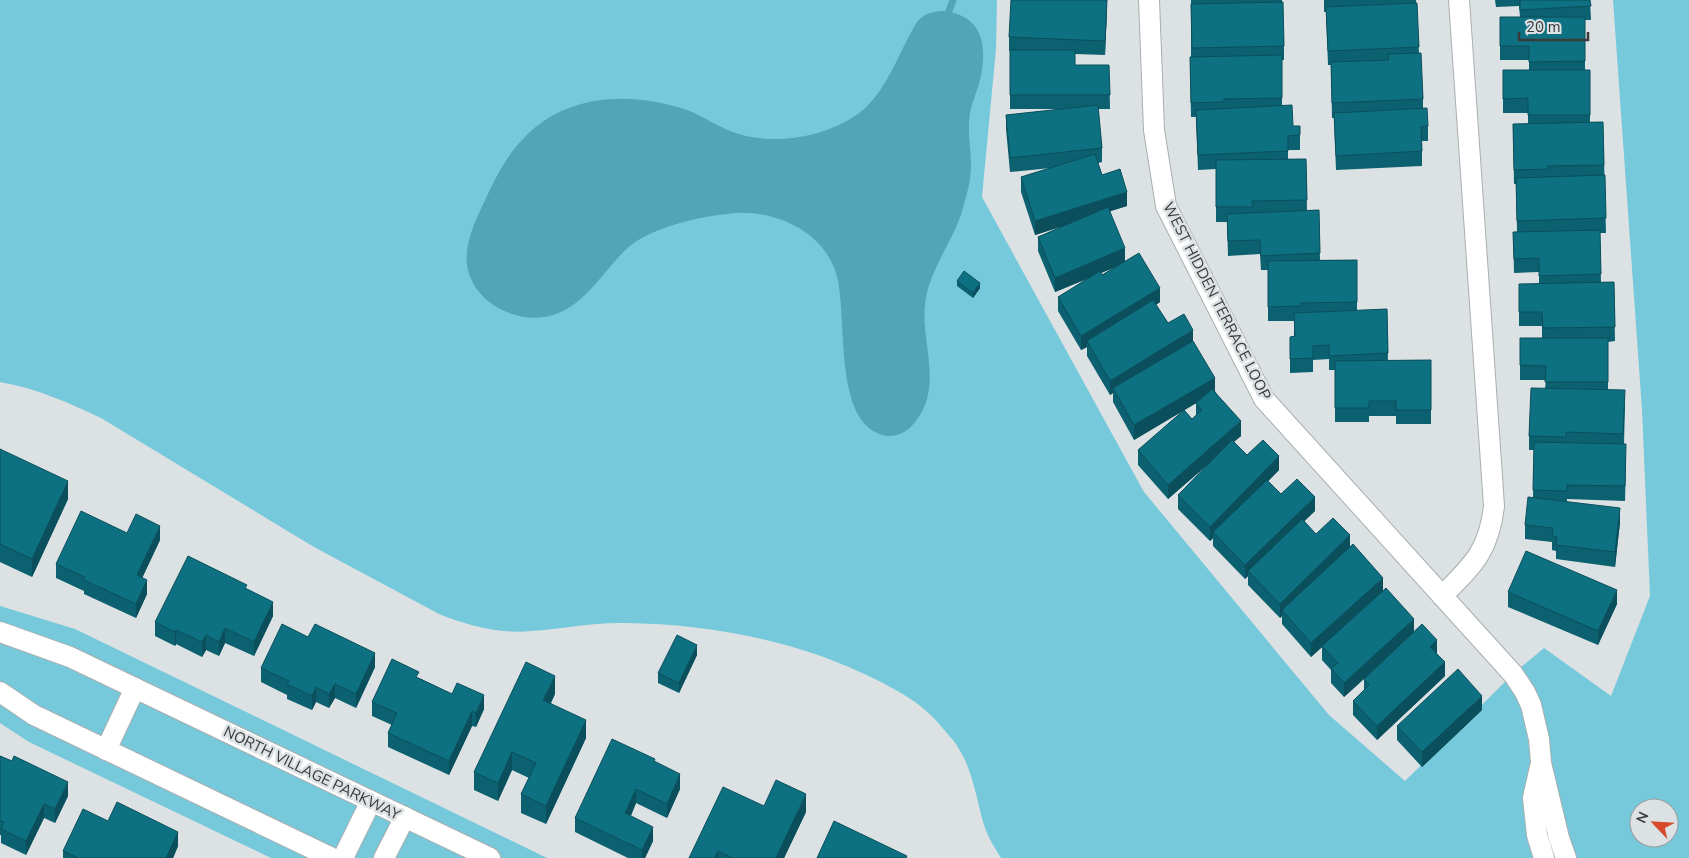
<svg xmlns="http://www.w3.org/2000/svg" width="1689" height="858" viewBox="0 0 1689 858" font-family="'Nunito Sans',sans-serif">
	<rect width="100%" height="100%" fill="#dce1e3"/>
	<g fill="#76c9db" fill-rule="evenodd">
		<path d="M0,0H997L996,49L982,197L1144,492L1329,715L1405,781L1513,674L1544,648L1611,696L1650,596L1642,410L1613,0H1689V858H1001C995,848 989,839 985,828C975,797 974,768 953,740C944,730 935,718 925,710C910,697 894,689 877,680C800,641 711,624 625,623C593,622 563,629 531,631C499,634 469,626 439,614L314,547L101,418C70,403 35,388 0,382ZM1639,808H1669V838H1639Z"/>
		<polygon points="0,606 75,629 547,858 271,858 29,742 0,723"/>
	</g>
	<path fill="#51a5b7" d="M941,11C983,14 988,45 980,80C977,92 972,102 970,113C967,131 971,148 971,165C971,180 967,194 963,208C954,241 929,269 925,304C921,341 941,381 920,415C915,423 910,429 902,433C894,437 885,437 877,433C832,412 849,309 835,270C821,231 776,211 737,213C706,215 654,226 630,246C604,268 588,304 553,315C518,326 471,302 467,264C465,246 472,229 479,213C491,188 503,159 523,139C564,94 629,91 684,109C703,115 720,129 739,134C779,146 831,136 863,110C889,87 899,51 917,22C924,14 930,12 941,11Z"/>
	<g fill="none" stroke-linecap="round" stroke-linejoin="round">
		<polyline stroke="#51a5b7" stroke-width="7" points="949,11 953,0"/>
		<g stroke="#a9aeb0" stroke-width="22">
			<g id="street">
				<polyline points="1149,0 1154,130 1166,206 1264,399 1513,674 1525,692 1531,705 1539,739 1541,763 1559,838 1566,858"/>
				<path d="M1442,596C1473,565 1489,551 1494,506L1459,0"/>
				<polyline points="0,632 70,657 490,858"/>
				<polyline points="0,692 34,715 332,858"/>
				<polyline points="106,750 135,688"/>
				<polyline points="1540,767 1533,798 1537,835 1544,858"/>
				<polyline points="343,858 371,801"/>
				<polyline points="384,858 405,817"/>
			</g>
		</g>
		<use href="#street" stroke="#fff" stroke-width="20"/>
	</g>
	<g fill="#0c6170" fill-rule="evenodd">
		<polygon points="1191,0 1282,0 1284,46 1284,60 1282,60 1282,106 1293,126 1300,135 1300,150 1288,150 1288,159 1306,159 1307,210 1319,210 1320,260 1357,260 1357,311 1387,309 1388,361 1431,360 1431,424 1396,424 1396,416 1369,416 1369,422 1335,422 1335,370 1329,370 1329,359 1313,360 1313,372 1290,373 1290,337 1294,336 1294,321 1268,321 1268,270 1261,270 1260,254 1228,256 1227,222 1216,222 1216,169 1198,170 1196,117 1191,117 1190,57 1191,57"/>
		<polygon points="1324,0 1416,0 1419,53 1423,99 1423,108 1428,126 1428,141 1422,141 1422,166 1336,170 1334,118 1332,118 1331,65 1328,65 1326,12 1324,12"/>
		<polygon points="1495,0 1590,0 1591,20 1585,20 1585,70 1590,70 1590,122 1603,122 1606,233 1600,233 1601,283 1614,282 1615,341 1608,342 1608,390 1625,405 1624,444 1626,459 1625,501 1567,499 1567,502 1620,522 1615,567 1556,559 1556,551 1552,550 1552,542 1525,539 1525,525 1533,497 1534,450 1529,450 1529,436 1545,388 1546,380 1520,380 1520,338 1542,338 1542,326 1519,326 1519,284 1539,284 1539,272 1514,273 1513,232 1517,232 1516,184 1514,184 1513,124 1528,124 1528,113 1503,113 1503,70 1529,70 1529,60 1500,60 1500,17 1520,17 1519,6 1496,7"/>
		<path d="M1107,9L1105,55L1075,54V65H1109L1110,109H1098L1102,148V162L1098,163L1102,175L1127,206L1110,211L1125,261L1160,302L1156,305L1168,323L1193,342L1215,391L1241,436L1233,442L1247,455L1279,470L1268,481L1281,494L1315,511L1304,521L1316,534L1350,547L1383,591L1414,631L1437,654L1445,676L1377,740L1353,715V701L1364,690V679L1344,697L1331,683V670L1322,660V647L1311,657L1282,624V616L1280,618L1248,585V576L1245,579L1213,546V538L1210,541L1178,509V495L1208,464L1168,499L1138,465V450L1192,419L1196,416V403L1134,440L1113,402V393L1110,395L1087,356V347L1081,350L1058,311V297L1087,279L1055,292L1038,251V237L1066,225L1035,235L1021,192V177L1051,168L1010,172L1006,129V115L1061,109H1010V51H1009V37ZM1116,267L1102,275L1101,273Z"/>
		<polygon points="957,281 980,288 973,298 957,286"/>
		<polygon points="0,449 68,499 32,577 0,562"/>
		<polygon points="127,533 160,540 142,578 147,594 136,618 84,594 84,591 56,578 56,564"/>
		<polygon points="247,589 273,616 254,656 225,643 219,656 206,650 202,657 176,644 175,646 155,636 155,622"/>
		<polygon points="1508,592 1617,604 1598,645 1508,607"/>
		<polygon points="308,637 375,667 356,708 335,698 329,708 316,702 312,710 287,699 287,695 261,682 261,668"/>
		<polygon points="697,655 679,693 658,683 658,673"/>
		<polygon points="419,678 484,709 476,727 472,726 449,775 388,747 388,733 392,725 372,716 372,702"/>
		<polygon points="555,694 551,703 586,738 546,824 521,813 521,794 529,778 512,770 498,801 474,790 474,772"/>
		<polygon points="1482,710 1422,767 1397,740 1397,726"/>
		<polygon points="0,756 12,761 68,796 55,823 44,818 26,855 1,843 1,835 0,835"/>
		<polygon points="655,762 680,789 667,818 636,803 631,816 653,841 645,858 628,858 575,832 575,818"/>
		<polygon points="764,806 806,812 784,858 689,858"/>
		<polygon points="108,821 178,846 173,858 63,858 63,851"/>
	</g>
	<g fill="#0a4f5b">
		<polygon points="1107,0 1107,9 1105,55 1105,41"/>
		<polygon points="1127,192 1127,206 1035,235 1035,221"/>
		<polygon points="1125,248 1125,263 1055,292 1055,278"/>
		<polygon points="980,283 980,288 973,298 973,293"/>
		<polygon points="1160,288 1160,302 1089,346 1087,341 1087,347 1081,350 1081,336"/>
		<polygon points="1193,330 1193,344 1113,388 1113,393 1110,395 1110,381"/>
		<polygon points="1215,378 1215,392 1134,440 1134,425"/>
		<polygon points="1241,421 1241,436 1168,499 1168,485"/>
		<polygon points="1279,456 1279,470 1216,535 1213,532 1213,538 1210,541 1210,527"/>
		<polygon points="68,481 68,499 32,577 32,559"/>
		<polygon points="1315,497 1315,511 1250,574 1248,571 1248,576 1245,579 1245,565"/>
		<polygon points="1620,508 1620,522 1615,567 1615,552"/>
		<polygon points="160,526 160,540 137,589 137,575"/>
		<polygon points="1350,535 1350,549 1282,610 1282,616 1280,618 1280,604"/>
		<polygon points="1383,578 1383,592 1311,657 1311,643"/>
		<polygon points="147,580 147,594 136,618 136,604"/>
		<polygon points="1617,590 1617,604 1598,645 1598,631"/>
		<polygon points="273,602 273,616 254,656 254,642"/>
		<polygon points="1414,619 1414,633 1344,697 1344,683"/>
		<polygon points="225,628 225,643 219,656 219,642"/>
		<polygon points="176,630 176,644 175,646 175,632"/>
		<polygon points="206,635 206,650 202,657 202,642"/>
		<polygon points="1437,640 1437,654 1430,647"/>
		<polygon points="697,645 697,655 679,693 679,683"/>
		<polygon points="375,653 375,667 356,708 356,694"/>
		<polygon points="1445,662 1445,676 1377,740 1377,726"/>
		<polygon points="555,676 555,694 543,718 543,700"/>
		<polygon points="335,684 335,698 329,708 329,694"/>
		<polygon points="316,687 316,702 312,710 312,696"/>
		<polygon points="484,695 484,709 476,727 476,713"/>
		<polygon points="1482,696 1482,710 1422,767 1422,752"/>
		<polygon points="472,711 472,726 449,775 449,761"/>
		<polygon points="586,720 586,738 546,824 546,806"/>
		<polygon points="512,752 512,770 498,801 498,783"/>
		<polygon points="680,774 680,789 667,818 667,804"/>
		<polygon points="68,782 68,796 55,823 55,809"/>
		<polygon points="636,789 636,803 625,828 625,813"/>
		<polygon points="806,794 806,812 784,858 776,858"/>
		<polygon points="44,804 44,818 26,855 26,841"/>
		<polygon points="653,827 653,841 645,858 642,858 642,850"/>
		<polygon points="178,832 178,846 173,858 166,858"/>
		<polygon points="718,851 718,858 715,858"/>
	</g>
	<g fill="#0e7182" stroke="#0a4f5b">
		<polygon points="1011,0 1107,0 1105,41 1009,37"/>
		<polygon points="1520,0 1590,0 1591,6 1520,10"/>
		<polygon points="1283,2 1284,46 1192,48 1191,4"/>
		<polygon points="1417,3 1419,47 1328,51 1326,7"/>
		<polygon points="1500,17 1585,17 1585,61 1529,62 1529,46 1500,46"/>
		<polygon points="1010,50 1075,50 1075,65 1109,65 1110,95 1010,95"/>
		<polygon points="1421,53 1423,99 1332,103 1331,62 1389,60 1388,54"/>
		<polygon points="1282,55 1282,98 1224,99 1224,102 1191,103 1190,57"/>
		<polygon points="1503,70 1590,70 1590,115 1528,115 1528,98 1503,99"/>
		<polygon points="1098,105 1102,148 1010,158 1006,115"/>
		<polygon points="1292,105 1293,126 1300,126 1300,135 1288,136 1288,151 1198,155 1196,110"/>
		<polygon points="1427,108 1428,126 1421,127 1422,151 1336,156 1334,113"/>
		<polygon points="1603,122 1604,165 1548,166 1548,169 1514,170 1513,124"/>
		<polygon points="1095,154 1102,175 1120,169 1127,192 1035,221 1021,177"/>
		<polygon points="1306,159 1307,200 1252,201 1253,207 1216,207 1216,160"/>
		<polygon points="1605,175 1606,218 1517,221 1516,178"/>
		<polygon points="1108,207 1125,248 1055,278 1038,237"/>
		<polygon points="1319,210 1320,253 1261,256 1260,240 1228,241 1227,214"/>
		<polygon points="1600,230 1601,274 1539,276 1539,258 1514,259 1513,232"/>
		<polygon points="1139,253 1160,288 1081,336 1058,297 1100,271 1102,275"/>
		<polygon points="1357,260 1357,302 1301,303 1301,306 1268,307 1268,261"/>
		<polygon points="964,271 980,283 973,293 957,281"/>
		<polygon points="1614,282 1615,327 1543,328 1542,312 1519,312 1519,284"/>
		<polygon points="1153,300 1168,323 1184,314 1193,330 1110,381 1087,341"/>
		<polygon points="1387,309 1388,353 1329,356 1329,345 1313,346 1313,358 1290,359 1290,337 1295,336 1294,313"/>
		<polygon points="1520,338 1608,338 1608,382 1545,382 1546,366 1520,365"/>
		<polygon points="1193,341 1215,378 1134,425 1113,388"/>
		<polygon points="1431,360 1431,410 1396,410 1396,401 1369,401 1369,408 1335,408 1335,361"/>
		<polygon points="1531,388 1625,390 1623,434 1566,432 1566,437 1529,436"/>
		<polygon points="1212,389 1241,421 1168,485 1138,450 1184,410 1192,419 1202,410 1196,403"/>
		<polygon points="1232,440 1247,455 1263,440 1279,456 1210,527 1178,495"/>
		<polygon points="1534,442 1626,444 1625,486 1567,485 1567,491 1533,490"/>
		<polygon points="0,449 68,481 32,559 0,544"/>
		<polygon points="1297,479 1315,497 1245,565 1213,532 1267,480 1281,494"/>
		<polygon points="1528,497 1620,508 1615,552 1556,545 1557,537 1552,536 1553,528 1525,525"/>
		<polygon points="81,511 127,533 136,514 160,526 137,575 147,580 136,604 84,580 85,577 56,564"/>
		<polygon points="1333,518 1350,535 1280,604 1248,571 1302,519 1316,534"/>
		<polygon points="1353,544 1383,578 1311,643 1282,610"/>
		<polygon points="1526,551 1617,590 1598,631 1508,592"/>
		<polygon points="188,556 247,585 245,588 273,602 254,642 225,628 219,642 206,635 202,642 176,630 175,632 155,622"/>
		<polygon points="1386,588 1414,619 1344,683 1331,668 1338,663 1322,646"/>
		<polygon points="282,624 308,637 315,624 375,653 356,694 335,684 329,694 316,687 312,696 287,684 289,681 261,668"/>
		<polygon points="1422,624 1437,640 1430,647 1445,662 1377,726 1353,701 1369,685 1364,679"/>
		<polygon points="677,635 697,645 679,683 658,673"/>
		<polygon points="392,659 419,672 416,677 452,694 457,683 484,695 476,713 472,711 449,761 388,733 397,713 372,702"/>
		<polygon points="526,662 555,676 543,700 586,720 546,806 521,794 536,763 512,752 498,783 474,772"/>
		<polygon points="1458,669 1482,696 1422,752 1397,726"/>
		<polygon points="612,739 655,759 654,761 680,774 667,804 636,789 625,813 653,827 642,850 575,818"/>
		<polygon points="0,756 12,761 14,756 68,782 55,809 44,804 26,841 1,829 4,822 0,821"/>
		<polygon points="776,780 806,794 776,858 732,858 718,851 715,858 689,858 723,787 764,806"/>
		<polygon points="117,802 178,832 166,858 78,858 63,851 83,809 108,821"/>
		<polygon points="834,821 907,856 906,858 817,858"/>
	</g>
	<g text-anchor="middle" stroke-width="5" stroke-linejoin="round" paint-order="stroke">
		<g font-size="15" fill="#383a3b" stroke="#dce1e3">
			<text transform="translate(1217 301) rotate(63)" y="5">WEST HIDDEN TERRACE LOOP</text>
			<text transform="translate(312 773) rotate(26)" y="5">NORTH VILLAGE PARKWAY</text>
		</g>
	</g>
	<g transform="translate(1654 823) rotate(295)"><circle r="24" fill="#dce1e3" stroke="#9a9ea0"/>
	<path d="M0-4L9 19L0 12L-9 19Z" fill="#d54a2c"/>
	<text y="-8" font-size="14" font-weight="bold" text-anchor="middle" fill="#383a3b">N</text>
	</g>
	<path d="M1519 32v8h69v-8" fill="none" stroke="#383a3b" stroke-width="2.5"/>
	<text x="1526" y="32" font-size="15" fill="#383a3b" stroke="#dce1e3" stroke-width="4" paint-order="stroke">20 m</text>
</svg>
